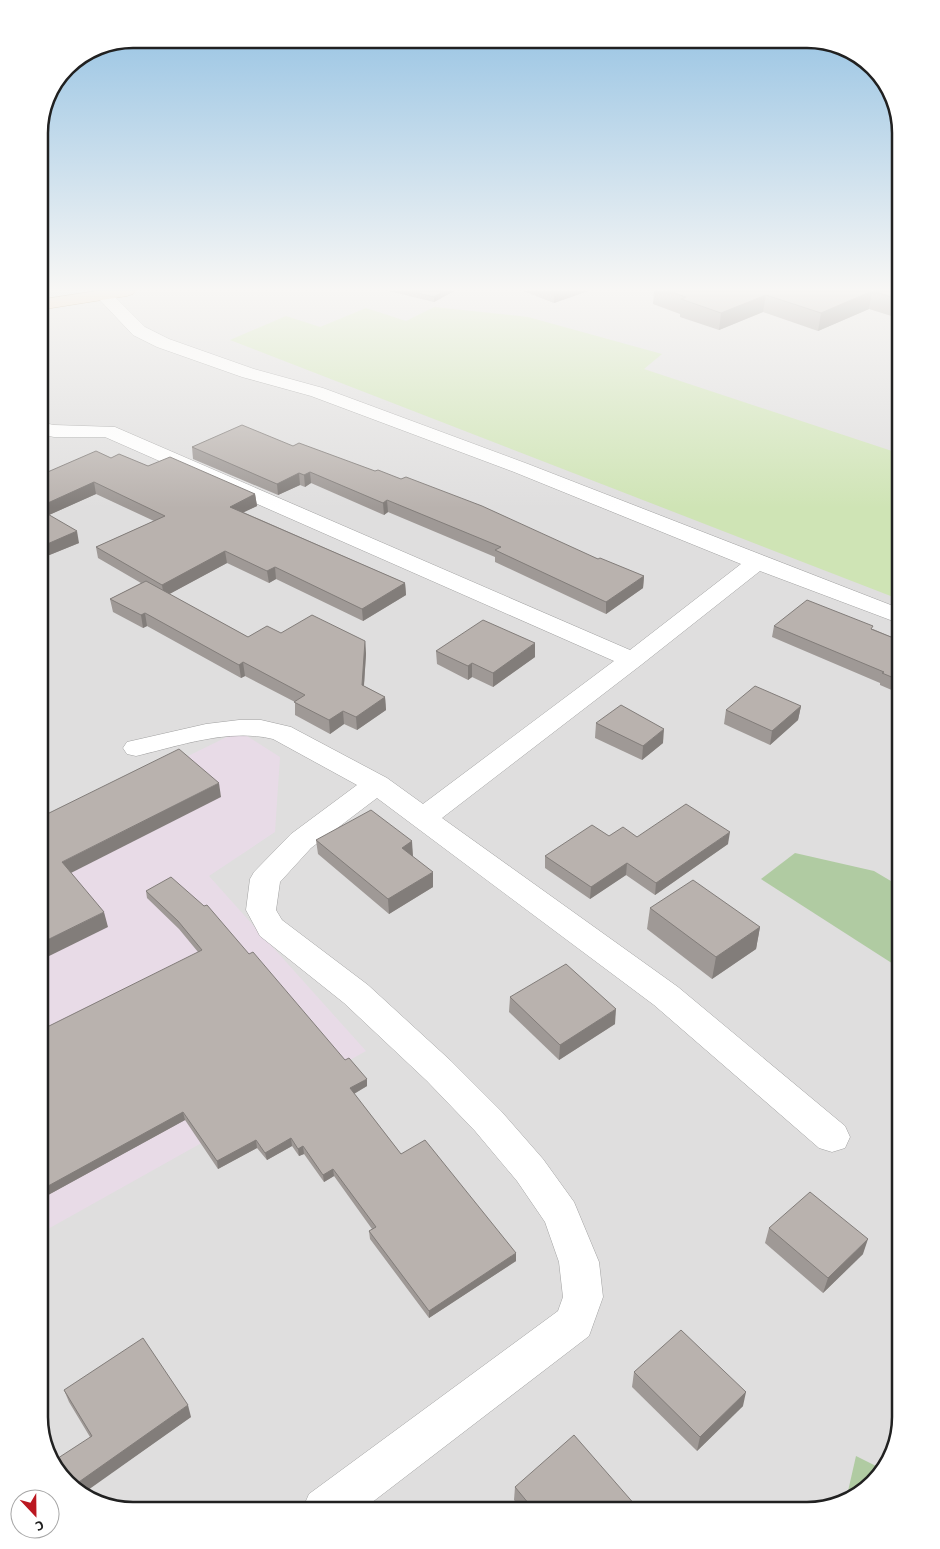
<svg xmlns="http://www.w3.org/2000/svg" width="940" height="1549" viewBox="0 0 940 1549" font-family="'Alegreya Sans',sans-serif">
	<rect width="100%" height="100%" fill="#f0ede9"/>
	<polygon fill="#dfdede" points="39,291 901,291 901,1417 886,1469 849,1501 808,1510 126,1510 80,1494 48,1458 39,1417"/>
	<polygon fill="#e8dbe7" points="239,731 280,757 275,832 209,876 366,1051 39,1234 39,888 53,881 39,829"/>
	<polygon fill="#cfe4b5" points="434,307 528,317 662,354 644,369 901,454 901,600 230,340 286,316 320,327 366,308 406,321"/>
	<g fill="#b0cba2">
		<polygon points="795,853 874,871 901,887 901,969 761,879"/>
		<polygon points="856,1456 884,1470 848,1501 846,1500"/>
	</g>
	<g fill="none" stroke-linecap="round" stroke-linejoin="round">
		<g stroke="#a2a2a2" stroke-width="1">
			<path id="minor" d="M98,292H110L145,327L169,339L254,369L323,388L528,464L901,609V624L760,571L641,665L442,818L678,987L845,1126L850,1137L845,1148L832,1152L819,1148L654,1005L377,798L311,848L280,882L276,910L282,920L368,985L451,1061L501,1111L543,1159L574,1202L599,1262L603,1297L589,1336L362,1510H302L309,1494L558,1311L563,1297L559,1262L545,1222L517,1181L475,1131L427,1081L344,1003L260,936L246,910L250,879L254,872L291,834L357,785L273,739C229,728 179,746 136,756L127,754L123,748L127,742L206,724L239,720H261L291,727L387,778L423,804L614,661L105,437H54L39,434V422L54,425L115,427L630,650L741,564L514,472L311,396L242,377L157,347L133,335L98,298L96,295Z"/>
		</g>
		<g stroke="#8d5d11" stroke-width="1">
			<polygon id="major" points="96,291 135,291 133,294 127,296 39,310 39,300"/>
		</g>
		<use href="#minor" fill="#fff" fill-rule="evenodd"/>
		<use href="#major" fill="#f2d0ac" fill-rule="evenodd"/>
	</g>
	<g fill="#9f9996">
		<polygon points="388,291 454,291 434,302"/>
		<polygon points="523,291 588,291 554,303"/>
		<polygon points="654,291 901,291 901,319 869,309 818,331 763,312 719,330 680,317 680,314 653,304"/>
		<polygon points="293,446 644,576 643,588 606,614 495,562 495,557 388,512 384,515 311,483 305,487 300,485 278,495 193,459 192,447"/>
		<polygon points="111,458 148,466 255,494 257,506 243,512 405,583 406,595 363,621 276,579 269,583 227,563 169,594 248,637 281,633 365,641 366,654 364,686 385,697 386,710 357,730 344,724 330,734 295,715 295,702 245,676 241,678 147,626 143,628 113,612 110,599 141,583 98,558 96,547 154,521 96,494 49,515 79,543 47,556 39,551 39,477 44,479"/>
		<polygon points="774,626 873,629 901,641 901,694 880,685 880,683 772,637"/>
		<polygon points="436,651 535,657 493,687 472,677 468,680 437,664"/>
		<polygon points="801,706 798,720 770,745 724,724 726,710"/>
		<polygon points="596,723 663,743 642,760 595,738"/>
		<polygon points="609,836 637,837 728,844 655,895 626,875 590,899 545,868 545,856"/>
		<polygon points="316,840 412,841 412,856 433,887 389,914 318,854"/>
		<polygon points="146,891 249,954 367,1086 354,1094 401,1154 516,1261 429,1318 370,1239 369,1231 372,1229 334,1176 324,1182 304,1154 299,1156 292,1146 267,1160 257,1148 218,1169 185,1120 39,1200 198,952 179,929 147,898"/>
		<polygon points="650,908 760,927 756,949 712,979 647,929"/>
		<polygon points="510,997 615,1024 559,1060 509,1012"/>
		<polygon points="769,1228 863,1254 823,1293 765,1243"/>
		<polygon points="634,1372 743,1406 697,1451 632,1387"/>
		<polygon points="64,1390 191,1417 81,1494 80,1494 90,1437 69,1402"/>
		<polygon points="515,1487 636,1506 636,1510 522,1510 514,1500"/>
	</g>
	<g fill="#827d7a">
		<polygon points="444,291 454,291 434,302 434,297"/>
		<polygon points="554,291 588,291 554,303"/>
		<polygon points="872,291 869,309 818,331 821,313"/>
		<polygon points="766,295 763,312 719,330 721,313"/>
		<polygon points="310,472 311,483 305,487 304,475"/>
		<polygon points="299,473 300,485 278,495 277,484"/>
		<polygon points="94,482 96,494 40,519 39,507"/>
		<polygon points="255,494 257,506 232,518 230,507"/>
		<polygon points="387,500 388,512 384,515 383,503"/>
		<polygon points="77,531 79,543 47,556 45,545"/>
		<polygon points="225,551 227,563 164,597 162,585"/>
		<polygon points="275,567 276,579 269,583 267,571"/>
		<polygon points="644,576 643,588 606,614 606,602"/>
		<polygon points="405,583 406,595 363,621 362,609"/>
		<polygon points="145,613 147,626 143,628 141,615"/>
		<polygon points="365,641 366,654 363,698 362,685"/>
		<polygon points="535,643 535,657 493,687 493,673"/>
		<polygon points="243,662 245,676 241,678 239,665"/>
		<polygon points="472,663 472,677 468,680 468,666"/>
		<polygon points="385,697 386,710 357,730 356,717"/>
		<polygon points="801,706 798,720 770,745 772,731"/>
		<polygon points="343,711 344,724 330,734 329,720"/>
		<polygon points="664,729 663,743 642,760 643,746"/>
		<polygon points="219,783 221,797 65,876 62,862"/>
		<polygon points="730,832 728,844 655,895 656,883"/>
		<polygon points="412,841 413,856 402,862 402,848"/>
		<polygon points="627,863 626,875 590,899 591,887"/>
		<polygon points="433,872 433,887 389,914 388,899"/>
		<polygon points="104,912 108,927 39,961 39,944"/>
		<polygon points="760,927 756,949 712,979 716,957"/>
		<polygon points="616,1009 615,1024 559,1060 560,1045"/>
		<polygon points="367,1079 367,1086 350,1096 350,1088"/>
		<polygon points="183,1112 185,1120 39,1200 39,1191"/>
		<polygon points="291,1138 292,1146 267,1160 265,1153"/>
		<polygon points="256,1140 257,1148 218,1169 217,1161"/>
		<polygon points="303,1146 304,1154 299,1156 298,1149"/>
		<polygon points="333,1169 334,1176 324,1182 323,1175"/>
		<polygon points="868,1239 863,1254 823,1293 828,1278"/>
		<polygon points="516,1253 516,1261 429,1318 429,1311"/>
		<polygon points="746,1392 743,1406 697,1451 700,1437"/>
		<polygon points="188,1405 191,1417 81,1495 76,1484"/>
	</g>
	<g fill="#b9b2ae" stroke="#827d7a">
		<polygon points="410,291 444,291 434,297"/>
		<polygon points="668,291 872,291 821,313 766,295 721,313 681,299 686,297"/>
		<polygon points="873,291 901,291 901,300"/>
		<polygon points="242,425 293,446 299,443 375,471 378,470 401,479 406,477 482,506 598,559 600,558 644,576 606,602 495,550 501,547 387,500 383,503 310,472 304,475 299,473 277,484 192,447"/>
		<polygon points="96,451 111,458 119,454 148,466 170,457 255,494 230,507 405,583 362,609 275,567 267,571 225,551 162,585 96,547 165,516 94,482 39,507 39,477 44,479 43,474"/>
		<polygon points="39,509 77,531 45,545 39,541"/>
		<polygon points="146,581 248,637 267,626 281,633 312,615 365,641 362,685 385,697 356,717 343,711 329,720 294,702 305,695 243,662 239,665 145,613 141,615 110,599"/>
		<polygon points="807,600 873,626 871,629 901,641 901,681 882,673 884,672 774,626"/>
		<polygon points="483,620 535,643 493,673 472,663 468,666 436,651"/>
		<polygon points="755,686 801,706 772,731 726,710"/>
		<polygon points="621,705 664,729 643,746 596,723"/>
		<polygon points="179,749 219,783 62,862 104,912 39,944 39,818"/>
		<polygon points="686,804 730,832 656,883 627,863 591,887 545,856 592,825 609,836 623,827 637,837"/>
		<polygon points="371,810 412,841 402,848 433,872 388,899 316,840"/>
		<polygon points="171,877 204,906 207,905 249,954 253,952 345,1060 349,1058 367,1079 350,1088 401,1154 425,1140 516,1253 429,1311 369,1231 376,1227 333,1169 323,1175 303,1146 298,1149 291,1138 265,1153 256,1140 217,1161 183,1112 39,1191 39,1031 202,950 178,921 146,891"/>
		<polygon points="693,880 760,927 716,957 650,908"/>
		<polygon points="566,964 616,1009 560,1045 510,997"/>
		<polygon points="810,1192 868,1239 828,1278 769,1228"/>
		<polygon points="681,1330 746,1392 700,1437 634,1372"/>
		<polygon points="143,1338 188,1405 76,1484 82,1495 80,1494 52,1462 92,1436 64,1390"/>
		<polygon points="574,1435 636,1506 631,1510 534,1510 515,1487"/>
	</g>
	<linearGradient id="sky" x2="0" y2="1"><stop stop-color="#91c0e2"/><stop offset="0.57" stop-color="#f8f7f5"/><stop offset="1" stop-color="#f8f7f5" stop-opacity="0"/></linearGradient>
	<rect width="940" height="508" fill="url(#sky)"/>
	<path d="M0 0H940V1549H0ZM133 48H807A85 85 0 0 1 892 133V1417A85 85 0 0 1 807 1502H133A85 85 0 0 1 48 1417V133A85 85 0 0 1 133 48Z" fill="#fff" fill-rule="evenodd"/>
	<path fill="none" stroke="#212121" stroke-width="2.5" d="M133 48H807A85 85 0 0 1 892 133V1417A85 85 0 0 1 807 1502H133A85 85 0 0 1 48 1417V133A85 85 0 0 1 133 48Z"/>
	<g transform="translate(35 1514) rotate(158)"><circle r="24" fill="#ffffff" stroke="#a6a6a6"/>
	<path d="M0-4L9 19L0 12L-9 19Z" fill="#bb1720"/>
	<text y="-8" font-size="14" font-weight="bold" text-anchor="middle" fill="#212121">С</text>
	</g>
</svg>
